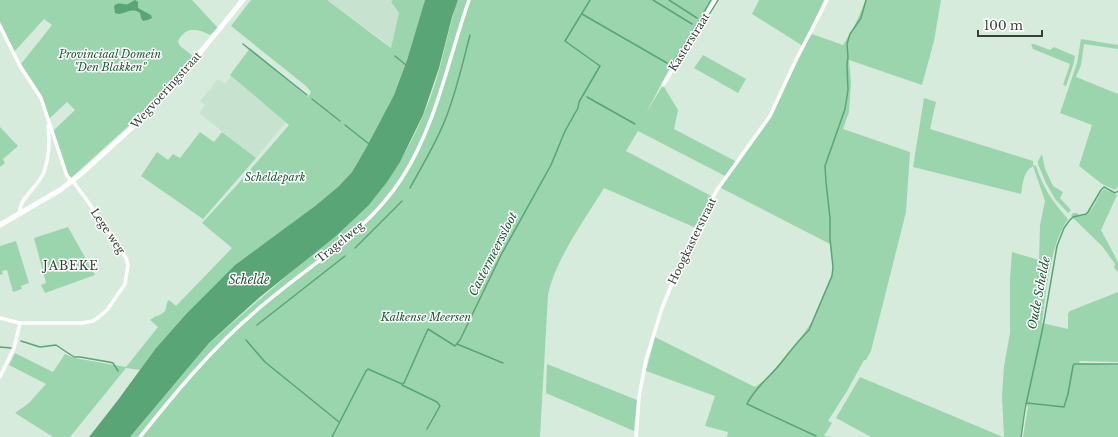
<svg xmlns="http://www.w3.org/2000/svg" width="1118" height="437" viewBox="0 0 1118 437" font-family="'Libre Baskerville',serif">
	<rect width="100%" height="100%" fill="#d7ebdd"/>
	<g fill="#c7e2cf">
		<polygon points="327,0 393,0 391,2 399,13 391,48 381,39"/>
		<polygon points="231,76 286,122 256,158 199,113 205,105 200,101 218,79 225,84"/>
	</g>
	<g fill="#9bd5ad">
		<path d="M0,0H192L218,28L210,35C197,28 186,26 178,41L180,46L194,57L146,110L71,178L66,171L52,132L75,110L67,102L49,119L42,96L21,64L52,25L44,19L14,52L0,21Z"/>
		<path d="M251,0H327L391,48L399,13L391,2L393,0H425L407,60L394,95L366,148L352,172L338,187L315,206L235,265L187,313L156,348L140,370L126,368L70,437H53L15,413L29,403L46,384L9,365L15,353L53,372L65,354L74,358L126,367L158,327L150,320C154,316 160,316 164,312C168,308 165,303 169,300L176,306L232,248L202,223L237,185L289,125L230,75L250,48L308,97L311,92L306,86L231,26Z"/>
		<path d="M458,0H711L672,64L646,113L663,85L678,110L674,129L737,162L765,124L803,46L752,14L759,0H824L804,44L812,34L843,45L854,27L866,0H941L934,41L922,85L849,60L851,82L849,112L843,129L910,152L906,212L871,351L866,360H864L847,391L828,421L832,423L824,436L833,437H727L728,432L705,426L715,396L646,371L655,337L755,387L766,379L800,339L811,323L832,274L833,266L830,244L719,187L727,177L638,131L626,151L713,197L696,228L604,188C585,219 555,260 548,295L540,437H130L209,343L369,205C402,165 426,118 440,67C446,45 450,22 458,0Z"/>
		<polygon points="1081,39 1118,45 1118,49 1084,44 1081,65 1076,77 1118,94 1118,187 1115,190 1102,184 1079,166 1092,125 1060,113 1077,63"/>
		<polygon points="1031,44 1034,44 1050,50 1054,47 1075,56 1073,66 1066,86 1063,85 1070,64 1033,49"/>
		<polygon points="703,55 746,79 738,93 694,68"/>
		<path d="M924,98L936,102L930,129L1033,161V165L1036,166C1043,188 1053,202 1068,219C1050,245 1046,292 1042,323L1068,329V314L1070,311L1118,292V362L1080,361L1079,363L1118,365V437H1023L1028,406L1025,404L1020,437H1004L1002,396L1004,366L1010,333V279L1012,252L1039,260L1040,225L1045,201L1033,166C1023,172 1023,183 1021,194L913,167Z"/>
		<polygon points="0,127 18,146 3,159 5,163 0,167"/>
		<polygon points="200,132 214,142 222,132 256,158 203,219 141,176 157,152 168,160 173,154 180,158"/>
		<polygon points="1042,154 1045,169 1053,186 1063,192 1060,198 1071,210 1068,213 1055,199 1046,183 1038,164 1038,161"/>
		<path d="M1104,189L1117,195L1101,230L1118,262V272L1114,268L1115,264L1102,246L1071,216L1073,213H1077L1080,216C1094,215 1095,198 1104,189Z"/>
		<polygon points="68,227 95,275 45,293 41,285 46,283 34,238"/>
		<polygon points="16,241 29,283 21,286 22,289 13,292 7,270 2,271 3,274 0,275 0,246"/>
		<polygon points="547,364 637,400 634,431 546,393"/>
		<polygon points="860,377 1003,437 871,437 836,418"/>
	</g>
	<g fill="#59a575">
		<path d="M135,0L138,2V8L151,15L152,18L148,20L143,21L141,18L140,13C129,6 124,17 115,13L114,6C119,1 122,5 128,4Z"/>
		<polygon points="425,0 458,0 452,17 439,68 423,115 400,162 387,182 369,205 336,236 260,297 209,343 130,437 89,437 118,400 156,348 187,313 235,265 315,206 338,187 352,172 366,148 394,95 407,60"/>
	</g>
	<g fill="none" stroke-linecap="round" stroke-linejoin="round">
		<g stroke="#59a575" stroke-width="1.5">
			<polyline points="653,0 692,24"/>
			<polyline points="669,0 697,18"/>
			<polyline points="582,14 667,63"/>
			<polyline points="699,21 711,0"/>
			<polyline points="696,35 718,0"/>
			<polyline points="243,44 307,95"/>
			<polyline points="395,56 406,65"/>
			<polyline points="672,64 697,24"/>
			<polyline points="587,97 635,124"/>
			<polyline points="312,99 340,121"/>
			<polyline points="345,125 369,144"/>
			<path d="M410,188C423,164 438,140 447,115C457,89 463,62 470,35"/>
			<polyline points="355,248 402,201"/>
			<polyline points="257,325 345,256"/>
			<polyline points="246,340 265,362 339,422"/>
			<polyline points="21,341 40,347 56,345 74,357 80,357 109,362 113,363 118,371"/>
			<polyline points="457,344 503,363"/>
			<polyline points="0,347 11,348"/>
			<polyline points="402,385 437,402 440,406 427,429"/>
			<polyline points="1027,403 1064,407 1068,394 1073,366 1074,364 1118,364"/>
			<path d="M816,436L747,404C755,387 770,377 781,363C790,351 799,340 809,330L832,276L833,267L830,239V218L826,182L825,166L845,109L848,90L847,64L848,57L847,44L850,34L861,18L866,0"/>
			<polyline points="332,437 366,371 368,369 402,384 404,383 428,329 455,346 460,340 501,255 551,165 565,131 578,108 579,102 600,66 565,41 590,0"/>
			<polyline points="1021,437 1025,409 1043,327 1057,246 1064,228 1069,221 1073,217 1086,214 1088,212 1101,190 1104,187 1115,193 1118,191"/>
		</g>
		<g stroke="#fff" stroke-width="3.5">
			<polyline points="0,26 20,66 41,98 67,176 75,184 86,199 126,258 128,265 125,284 107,310 100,316 93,321 82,323 20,323 0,318"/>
			<polyline points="663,85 715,0"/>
			<path d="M20,214C17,200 39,186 44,172C49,158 50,141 48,126"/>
			<polyline points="0,377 14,348 20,323"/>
			<path d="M140,437C176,392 213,347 257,310C306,267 366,234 402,178C437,123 448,60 469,0"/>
			<polyline points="636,437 639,397 646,360 662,308 677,271 696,228 717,190 770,116 796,60 827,0"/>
		</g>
		<polyline stroke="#fff" stroke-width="5" points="0,225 60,190 82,173 136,124 190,65 243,0"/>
	</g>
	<g text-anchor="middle" stroke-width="3" stroke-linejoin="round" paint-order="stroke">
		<g font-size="11" fill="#373f39" stroke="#fff">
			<text transform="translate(689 42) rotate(-58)" y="4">Kasterstraat</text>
			<text transform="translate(166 90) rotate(-48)" y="4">Wegvoeringstraat</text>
			<text transform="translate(108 231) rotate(56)" y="4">Lege weg</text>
			<text transform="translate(692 241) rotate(-64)" y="4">Hoogkasterstraat</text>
			<text transform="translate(340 242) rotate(-39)" y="4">Tragelweg</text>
		</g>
		<g font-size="11" font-style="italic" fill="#1f5736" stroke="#fff">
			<text x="110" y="58">Provinciaal Domein<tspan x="110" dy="13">"Den Blakken"</tspan></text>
			<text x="275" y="181">Scheldepark</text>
			<text x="426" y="321">Kalkense Meersen</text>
		</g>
		<g font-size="12" font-style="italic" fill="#1d5534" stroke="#fff">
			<text transform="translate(493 254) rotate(-63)" y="4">Castermeerssloot</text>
			<text x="249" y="284">Schelde</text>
			<text transform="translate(1039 293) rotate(-79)" y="4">Oude Schelde</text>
		</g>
		<g font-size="12" letter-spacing="1" fill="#373f39" stroke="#fff">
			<text x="71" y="270">JABEKE</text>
		</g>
	</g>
	<path d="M978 30v6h64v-6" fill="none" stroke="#373f39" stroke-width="2"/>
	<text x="984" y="30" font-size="12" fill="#373f39" stroke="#ffffff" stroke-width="3" paint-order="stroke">100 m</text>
</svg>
